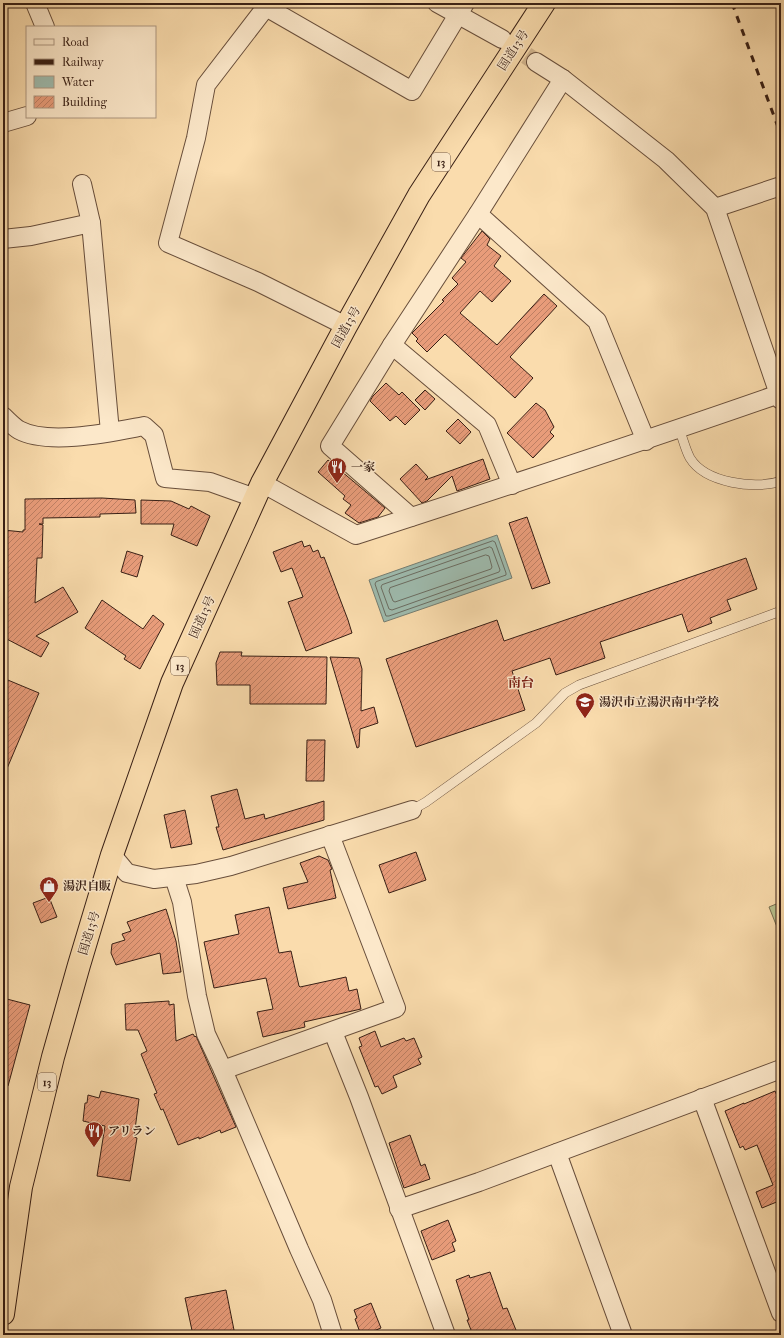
<svg xmlns="http://www.w3.org/2000/svg" width="784" height="1338" viewBox="0 0 784 1338" font-family="'IM FELL French Canon','Noto Serif JP',serif">
	<defs>
		<pattern id="building-hatch" width="6" height="6" patternUnits="userSpaceOnUse"><rect width="6" height="6" fill="#e89c7a"/><path d="M-1 1l2-2M0 6l6-6M5 7l2-2" fill="none" stroke="#bd7f63"/></pattern>
	</defs>
	<rect width="100%" height="100%" fill="#fadcad"/>
	<filter id="stains"><feTurbulence type="fractalNoise" baseFrequency=".005" numOctaves="4"/><feColorMatrix values="0 0 0 0 .2 0 0 0 0 .09 0 0 0 0 .02 0 0 0 .5 -.17"/></filter>
	<radialGradient id="worn" r=".72"><stop offset=".6" stop-color="#630" stop-opacity="0"/><stop offset="1" stop-color="#630" stop-opacity=".3"/></radialGradient>
	<polygon fill="#b8c28e" stroke="#787052" points="781,902 781,937 769,907"/>
	<polygon fill="#9ebbae" stroke="#757d71" points="497,535 512,578 384,622 369,580"/>
	<g fill="none" stroke-linecap="round" stroke-linejoin="round">
		<g stroke="#6b6d62" stroke-width="1">
			<polygon points="493,541 495,542 506,573 506,575 389,616 386,616 375,584 376,582"/>
			<polygon points="490,547 492,548 500,570 499,572 392,610 389,609 381,587 382,585"/>
			<polygon points="486,555 489,556 492,567 491,569 395,602 393,601 389,591 390,588"/>
		</g>
	</g>
	<g fill="url(#building-hatch)" stroke="#381f15">
		<polygon points="482,231 490,239 487,245 501,256 494,266 511,281 492,302 480,291 460,313 497,345 544,294 557,306 510,357 533,378 515,398 445,334 427,352 416,341 418,339 412,333 444,301 442,300 458,284 452,278 466,262 461,258"/>
		<polygon points="386,383 399,395 402,392 420,410 405,425 396,416 390,421 370,401 373,396"/>
		<polygon points="425,390 435,399 425,410 415,400"/>
		<polygon points="536,403 545,410 554,427 550,432 554,436 533,458 507,433"/>
		<polygon points="458,419 471,432 460,444 446,431"/>
		<polygon points="483,459 490,479 457,491 452,476 427,501 422,503 400,479 416,464 428,477 425,480"/>
		<polygon points="328,460 385,508 378,517 359,523 345,513 351,505 343,499 345,496 318,472"/>
		<polygon points="102,498 135,500 136,513 100,514 100,517 43,518 43,524 39,524 43,525 42,558 37,558 35,603 63,587 78,612 36,636 49,643 41,657 3,637 3,530 23,532 23,530 25,530 25,499"/>
		<polygon points="141,500 171,501 189,509 191,506 210,516 197,546 171,535 174,524 141,524"/>
		<polygon points="527,517 550,583 532,589 509,523"/>
		<polygon points="302,541 304,547 310,545 313,552 318,550 321,558 324,557 348,620 352,633 306,651 288,602 303,597 292,568 281,572 273,552"/>
		<polygon points="127,551 143,556 137,577 121,572"/>
		<polygon points="746,558 757,589 727,600 731,610 710,618 712,623 688,632 682,614 600,642 605,658 556,675 550,658 512,671 525,710 416,747 386,659 497,620 504,641"/>
		<polygon points="102,600 143,629 153,615 164,624 140,669 124,659 126,656 85,628"/>
		<polygon points="220,652 242,652 241,656 327,657 326,704 250,704 250,685 217,685 216,663"/>
		<polygon points="330,657 359,658 362,669 361,711 374,707 378,723 360,729 359,747 357,748"/>
		<polygon points="3,678 39,693 3,778"/>
		<polygon points="307,740 325,740 324,781 306,781"/>
		<polygon points="237,789 245,819 264,814 265,819 324,801 324,820 223,850 216,827 219,827 211,796"/>
		<polygon points="185,810 192,844 171,848 164,815"/>
		<polygon points="416,852 426,880 389,893 379,865"/>
		<polygon points="319,856 328,860 332,869 330,870 336,898 288,909 283,888 308,882 300,863"/>
		<polygon points="49,897 57,917 41,923 33,903"/>
		<polygon points="269,907 279,953 291,951 299,986 300,987 346,977 349,991 357,989 361,1009 304,1022 305,1027 263,1037 257,1012 273,1009 266,978 214,988 204,942 239,934 235,915"/>
		<polygon points="166,909 176,941 181,972 163,974 160,953 116,965 111,953 112,944 125,940 122,934 131,931 127,922"/>
		<polygon points="3,998 30,1005 8,1086 3,1085"/>
		<polygon points="169,1001 169,1005 174,1004 176,1041 193,1034 195,1037 196,1036 236,1127 221,1133 220,1130 199,1139 199,1137 178,1145 163,1109 161,1110 154,1094 157,1093 141,1054 147,1051 138,1030 126,1030 125,1004"/>
		<polygon points="375,1031 381,1047 404,1038 406,1041 414,1038 422,1057 418,1059 421,1064 393,1076 397,1087 382,1094 378,1086 375,1087 359,1047 362,1046 359,1038"/>
		<polygon points="101,1091 139,1099 134,1137 137,1138 130,1181 97,1176 105,1126 83,1121 85,1103 87,1103 88,1095 99,1098"/>
		<polygon points="775,1091 781,1105 781,1203 779,1201 762,1208 756,1192 773,1185 757,1145 745,1150 743,1146 740,1148 725,1111 744,1103 744,1104"/>
		<polygon points="410,1135 421,1166 425,1164 430,1179 404,1188 389,1143"/>
		<polygon points="448,1220 456,1241 452,1243 455,1251 432,1260 421,1231"/>
		<polygon points="490,1272 503,1309 507,1308 518,1335 473,1335 467,1320 469,1320 456,1280 469,1275 470,1278"/>
		<polygon points="226,1290 235,1335 193,1335 185,1298"/>
		<polygon points="371,1303 381,1328 364,1335 361,1335 355,1319 357,1318 354,1310"/>
	</g>
	<g fill="none" stroke-linecap="round" stroke-linejoin="round">
		<polyline stroke="#d3b68f" stroke-width="18" stroke-dasharray="18 9" stroke-linecap="butt" points="504,40 536,62"/>
		<g stroke="#684e3b" stroke-width="10">
			<g id="service">
				<path d="M679,429C683,438 685,449 690,458C705,483 756,490 781,481"/>
				<polyline points="412,810 426,802 536,723 565,693 579,685 781,611"/>
			</g>
		</g>
		<g stroke="#684e3b" stroke-width="20">
			<g id="minor">
				<polyline points="35,3 45,27"/>
				<polyline points="269,3 206,85 196,138 168,243 258,282 346,326"/>
				<polyline points="437,3 502,39"/>
				<polyline points="266,7 412,91 465,3"/>
				<polyline points="536,62 563,79 666,160 715,208 781,400"/>
				<polyline points="3,123 27,116"/>
				<polyline points="82,184 91,223 110,432"/>
				<polyline points="715,208 781,186"/>
				<polyline points="478,214 597,321 646,441"/>
				<polyline points="3,239 31,236 91,223"/>
				<polyline points="392,345 330,446 411,517"/>
				<path d="M3,416C8,421 14,427 19,430C49,446 112,432 144,426L154,435L165,478L210,482L255,498"/>
				<path d="M262,483L356,535C498,489 639,443 779,394"/>
				<polyline points="512,485 487,425 392,345 478,214 563,79"/>
				<polyline points="112,855 127,873 154,879 196,874 231,866 412,810"/>
				<polyline points="174,877 182,902 197,996 206,1034 223,1070 299,1249 322,1300 333,1335"/>
				<polyline points="333,1032 359,1097 446,1335"/>
				<polyline points="223,1070 396,1008 330,835"/>
				<polyline points="702,1098 781,1313"/>
				<polyline points="557,1153 623,1335"/>
				<polyline points="399,1209 479,1182 781,1069"/>
			</g>
		</g>
		<g stroke="#381f15" stroke-width="24">
			<polyline id="trunk" points="3,1314 21,1187 53,1057 79,965 112,855 172,683 262,483 346,326 419,195 544,3"/>
		</g>
		<use href="#service" stroke="#fce8ca" stroke-width="9"/>
		<use href="#minor" stroke="#fce8ca" stroke-width="18"/>
		<use href="#trunk" stroke="#fadcad" stroke-width="22"/>
		<polyline stroke="#381f15" stroke-width="3" stroke-dasharray="7 7" stroke-linecap="butt" points="732,3 781,135"/>
	</g>
	<defs>
		<g id="restaurant-pin" transform="scale(1)"><path d="M0 17L-7.5 6A9.5 9.5 0 1 1 7.5 6Z" fill="#8f2418" stroke="#fce8ca"/><path d="M-5-6h1v4h1v-4h1v4h1v-4h1v5L-1.5 .5V6h-2V.5L-5-1ZM5-6V6H3V1.5H1.5Q1.5-4 5-6Z" fill="#fff"/></g>
		<g id="school-pin" transform="scale(1)"><path d="M0 17L-7.5 6A9.5 9.5 0 1 1 7.5 6Z" fill="#8f2418" stroke="#fce8ca"/><path d="M0-5L7-2L0 1L-7-2ZM-4 1L0 2.5L4 1V4Q0 6-4 4Z" fill="#fff"/></g>
		<g id="shop-pin" transform="scale(1)"><path d="M0 17L-7.5 6A9.5 9.5 0 1 1 7.5 6Z" fill="#8f2418" stroke="#fce8ca"/><path d="M-5-2.5h2.3a2.7 3.5 0 0 1 5.4 0H5L5.5 6h-11ZM-1.5-2.5h3a1.5 2.3 0 0 0-3 0Z" fill="#fff"/></g>
	</defs>
	<g fill-rule="evenodd">
		<use href="#restaurant-pin" x="337" y="467"/>
		<use href="#school-pin" x="585" y="702"/>
		<use href="#shop-pin" x="49" y="886"/>
		<use href="#restaurant-pin" x="94" y="1131"/>
	</g>
	<g text-anchor="middle" stroke-width="3" stroke-linejoin="round" paint-order="stroke">
		<g fill="#fce8ca" stroke="#735b4b" stroke-width="1">
			<rect x="432" y="153" width="18" height="18" rx="3"/>
			<rect x="171" y="657" width="18" height="18" rx="3"/>
			<rect x="38" y="1073" width="18" height="18" rx="3"/>
		</g>
		<g font-size="11" font-weight="bold" fill="#381f15">
			<text x="441" y="166">13</text>
			<text x="180" y="670">13</text>
			<text x="47" y="1086">13</text>
		</g>
		<g font-size="12" fill="#381f15" stroke="#fce8ca">
			<text transform="translate(513 50) rotate(-57)" y="4">国道13号</text>
			<text transform="translate(346 327) rotate(-61)" y="4">国道13号</text>
			<text transform="translate(202 617) rotate(-66)" y="4">国道13号</text>
			<text transform="translate(89 933) rotate(-73)" y="4">国道13号</text>
		</g>
		<g font-size="12" font-weight="bold" fill="#381f15" stroke="#fce8ca" text-anchor="start">
			<text x="351" y="471">一家</text>
			<text x="599" y="706">湯沢市立湯沢南中学校</text>
			<text x="63" y="890">湯沢自販</text>
			<text x="108" y="1135">アリラン</text>
		</g>
		<g font-size="13" font-weight="bold" fill="#7a1f14" stroke="#fce8ca">
			<text x="521" y="687">南台</text>
		</g>
	</g>
	<rect width="784" height="1338" fill="none" stroke="#fadcad" stroke-width="16"/>
	<rect x="4" y="4" width="776" height="1330" fill="none" stroke="#381f15" stroke-width="2"/>
	<rect x="8" y="8" width="768" height="1322" fill="none" stroke="#381f15"/>
	<rect x="26" y="26" width="130" height="92" fill="#fce8ca" stroke="#ae9882"/>
	<rect x="34" y="39" width="20" height="6" fill="#fce8ca" stroke="#ae9882"/>
	<text x="62" y="46" font-size="12" fill="#381f15">Road</text>
	<rect x="34" y="59" width="20" height="6" fill="#381f15" stroke="#ae9882"/>
	<text x="62" y="66" font-size="12" fill="#381f15">Railway</text>
	<rect x="34" y="76" width="20" height="12" fill="#9ebbae" stroke="#ae9882"/>
	<text x="62" y="86" font-size="12" fill="#381f15">Water</text>
	<rect x="34" y="96" width="20" height="12" fill="url(#building-hatch)" stroke="#ae9882"/>
	<text x="62" y="106" font-size="12" fill="#381f15">Building</text>
	<rect width="100%" height="100%" filter="url(#stains)"/>
	<rect width="100%" height="100%" fill="url(#worn)"/>
</svg>
